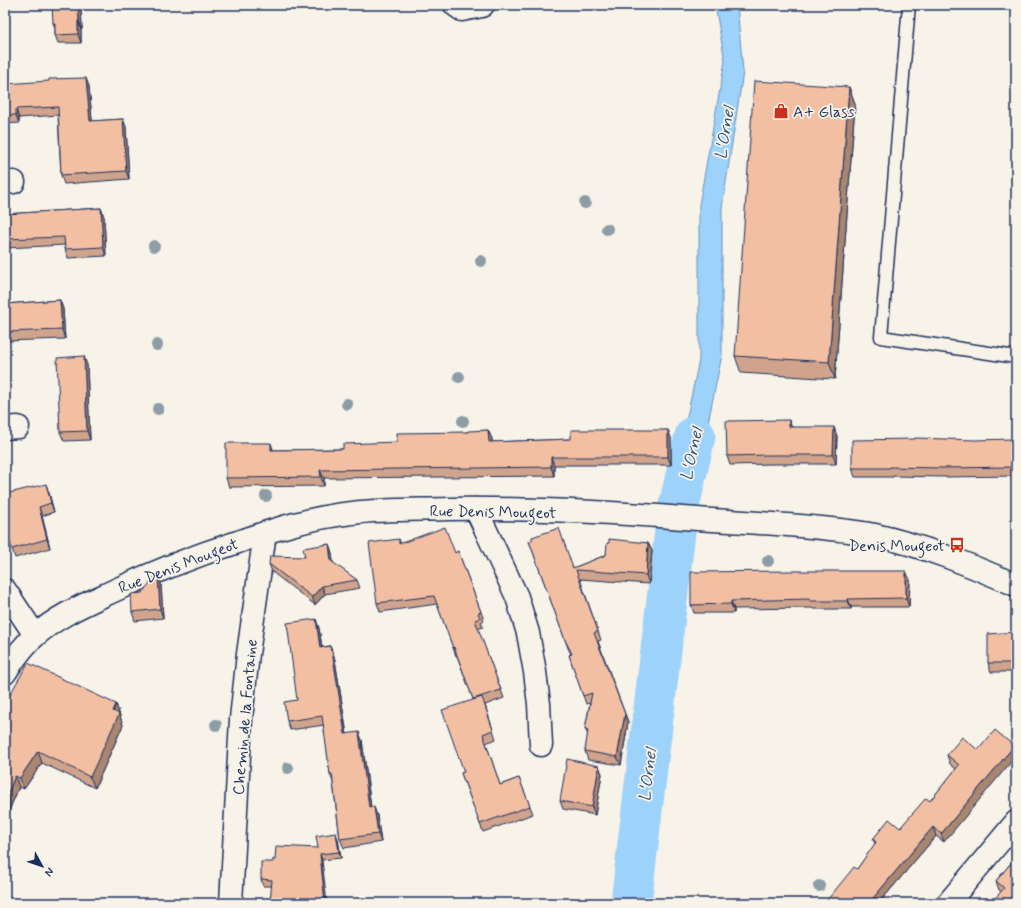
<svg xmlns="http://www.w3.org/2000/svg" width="1021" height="908" viewBox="0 0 1021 908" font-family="Mynerve,sans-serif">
	<rect width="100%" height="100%" fill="#f7f3e8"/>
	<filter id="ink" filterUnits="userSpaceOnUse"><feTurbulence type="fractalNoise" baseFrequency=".025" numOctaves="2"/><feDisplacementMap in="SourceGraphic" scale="8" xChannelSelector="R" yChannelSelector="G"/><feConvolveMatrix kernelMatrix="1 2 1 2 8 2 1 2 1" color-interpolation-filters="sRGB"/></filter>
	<g filter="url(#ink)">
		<polygon fill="#9dd2fb" stroke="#6991bc" points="715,5 737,5 743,72 722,208 722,355 694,490 671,492 699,360 699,205 725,61"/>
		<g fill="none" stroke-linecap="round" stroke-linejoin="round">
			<polyline stroke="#9dd2fb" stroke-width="41" points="631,903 677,515 695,436"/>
			<g stroke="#1b2f5e" stroke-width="15">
				<polyline id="lane" points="909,5 881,337 1016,357"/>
			</g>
			<g stroke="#1b2f5e" stroke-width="25">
				<g id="street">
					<polyline points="455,5 462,10 482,6 483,5"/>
					<polyline points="5,183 14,182"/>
					<polyline points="5,428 18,427"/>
					<polyline points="476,509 517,597 528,633 535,672 539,704 541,745"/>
					<polyline points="5,590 35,635"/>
					<polyline points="231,903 241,719 248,654 265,533"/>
					<polyline points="948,903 1016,822"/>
				</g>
			</g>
			<g stroke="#1b2f5e" stroke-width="25">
				<path id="secondary" d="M5,673C14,660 22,646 35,636C56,617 83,605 109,593C151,573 194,556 238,542C275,529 313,517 352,513C384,509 416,510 448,509C526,508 605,512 683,518C726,521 769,523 811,527C832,529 854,531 875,535C924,546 970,565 1016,585"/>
			</g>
			<use href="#lane" stroke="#f7f3e8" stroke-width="12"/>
			<use href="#street" stroke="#f7f3e8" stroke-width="22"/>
			<use href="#secondary" stroke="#f7f3e8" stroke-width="22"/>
		</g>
		<g fill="#8d9da7">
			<circle cx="585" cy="203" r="6"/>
			<circle cx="607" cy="229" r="6"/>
			<circle cx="154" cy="246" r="6"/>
			<circle cx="481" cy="261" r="6"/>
			<circle cx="157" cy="345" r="6"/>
			<circle cx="459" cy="377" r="6"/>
			<circle cx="347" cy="404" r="6"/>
			<circle cx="158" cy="409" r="6"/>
			<circle cx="463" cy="421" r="6"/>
			<circle cx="266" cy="496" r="6"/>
			<circle cx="768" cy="561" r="6"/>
			<circle cx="216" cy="725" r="6"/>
			<circle cx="288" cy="768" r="6"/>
			<circle cx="819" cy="886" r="6"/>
		</g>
		<g fill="#d0a48c" stroke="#1b2f5e">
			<polygon points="81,5 82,29 81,30 81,43 58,43 55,35 55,28 53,23"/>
			<polygon points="5,84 89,86 92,121 123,119 126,127 129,179 64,184 61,175 58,115 19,118 19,123 5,124"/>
			<polygon points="849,87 855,104 835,379 741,373 735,356"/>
			<polygon points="101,208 104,217 106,256 68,258 65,249 65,245 5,248 5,214"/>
			<polygon points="60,300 63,309 65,339 5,341 5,304"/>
			<polygon points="87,365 90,440 64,441 60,432"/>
			<polygon points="792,427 837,436 836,464 771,464 730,465 727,456"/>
			<polygon points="488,430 492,439 492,442 571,439 668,430 671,438 671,465 554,465 554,476 324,478 324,486 229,487 226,478 273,450 343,449 397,442 468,432"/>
			<polygon points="1016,448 1016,476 945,477 893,476 893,477 855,477 852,468"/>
			<polygon points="49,493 54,512 42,516 50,548 15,558 12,549"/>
			<polygon points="399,539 401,544 455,553 458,551 484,620 481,622 483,627 478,629 504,698 485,705 496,739 486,743 500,785 519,778 533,814 483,832 461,773 464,772 473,699 457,656 456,656 437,604 380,612 377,603"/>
			<polygon points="529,541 573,568 606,555 609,543 648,543 652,551 649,584 580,579 601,640 598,641 628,722 621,765 588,760 585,751 588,735 585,729 590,703 586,704 569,655 571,654 568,648"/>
			<polygon points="329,544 332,553 333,563 357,580 360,588 325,594 315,605 272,572 269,564 305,557"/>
			<polygon points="910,580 909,607 851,607 851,609 813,609 812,608 734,609 734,613 694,613 691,605"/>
			<polygon points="161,584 163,618 135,621 132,612 142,593"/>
			<polygon points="319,628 322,647 330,646 335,660 347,734 362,740 371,807 377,815 381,842 344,848 340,839 333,782 330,774 324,725 290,730 287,721 297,700"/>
			<polygon points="1016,632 1016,672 991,672 988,663"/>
			<polygon points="5,703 116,704 123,725 95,788 42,763 24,789 19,787 5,820"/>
			<polygon points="978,750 944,842 936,836 879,903 829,903 829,902 828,899 857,869 875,844 873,839 900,828 930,801 956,769 950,764 947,755"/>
			<polygon points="599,766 602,774 595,815 563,809 560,801"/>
			<polygon points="338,839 341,858 322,860 272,886 263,886 261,879 275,860 318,848"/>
			<polygon points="1016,857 1016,903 999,890 996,881"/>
		</g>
		<g fill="#a98672" stroke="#1b2f5e">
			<polygon points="78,5 81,5 82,29 79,21"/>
			<polygon points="78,21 81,30 81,43 78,34"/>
			<polygon points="86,78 89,86 93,130 90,121"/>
			<polygon points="849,87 855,104 835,379 829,362"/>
			<polygon points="16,109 19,118 19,123 16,115"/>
			<polygon points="123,119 126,127 129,179 126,171"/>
			<polygon points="101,208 104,217 106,256 103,247"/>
			<polygon points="60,300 63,309 65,339 62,330"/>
			<polygon points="84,356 87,365 90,440 87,431"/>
			<polygon points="789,420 792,428 789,427"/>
			<polygon points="834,427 837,436 836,464 833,455"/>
			<polygon points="488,430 492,439 492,450 489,442"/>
			<polygon points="668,430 671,438 671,465 668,457"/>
			<polygon points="1013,439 1016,448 1016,475 1013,467"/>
			<polygon points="271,443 274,452 271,450"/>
			<polygon points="551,457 554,465 554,476 551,467"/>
			<polygon points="320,470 324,478 324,486 321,477"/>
			<polygon points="46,484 49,493 54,512 51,503"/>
			<polygon points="39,507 42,516 50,548 47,539"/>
			<polygon points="648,543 652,551 649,584 646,575"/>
			<polygon points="329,544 332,553 334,569 331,561"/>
			<polygon points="906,571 910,580 909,607 906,598"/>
			<polygon points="158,575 161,584 163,618 160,609"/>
			<polygon points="322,586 325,594 315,605 312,597"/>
			<polygon points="848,599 851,607 851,609 848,601"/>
			<polygon points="731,601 734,609 734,613 731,604"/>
			<polygon points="316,619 319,628 323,656 320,648"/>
			<polygon points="330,646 335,660 348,742 345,734"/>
			<polygon points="116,704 123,725 95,788 90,777"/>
			<polygon points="625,714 628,722 621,765 617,757"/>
			<polygon points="359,732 362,740 372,816 369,807"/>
			<polygon points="1014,746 1016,750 1016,756 944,842 941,834"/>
			<polygon points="38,751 42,763 24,789 20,778"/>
			<polygon points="599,766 602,774 595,815 592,807"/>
			<polygon points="15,776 19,787 5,820 5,800"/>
			<polygon points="374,807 377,815 381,842 378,834"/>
			<polygon points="933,827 936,836 879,903 869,903"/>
			<polygon points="336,833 338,839 341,858 339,852"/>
			<polygon points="320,854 322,860 327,903 325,903"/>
		</g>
		<g fill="#f2bfa3" stroke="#1b2f5e">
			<polygon points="52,5 78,5 79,21 78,21 78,34 55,35 55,23 53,23"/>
			<polygon points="86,78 90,121 123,119 126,171 61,175 58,107 16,109 16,115 5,115 5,84 49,81 49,79"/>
			<polygon points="754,81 849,87 829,362 735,356"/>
			<polygon points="101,208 103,247 65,249 64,237 5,239 5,214"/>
			<polygon points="60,300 62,330 5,332 5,304"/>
			<polygon points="84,356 87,431 60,432 57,358"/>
			<polygon points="789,420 789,427 834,427 833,455 768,455 727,456 726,421"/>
			<polygon points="488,430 489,442 571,439 571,430 668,430 668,457 551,457 551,467 320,470 321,477 226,478 226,443 271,443 271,450 343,449 343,444 397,442 397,433 468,432 468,431"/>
			<polygon points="915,438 975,440 1013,439 1013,467 942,468 890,467 890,468 852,468 852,440 915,439"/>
			<polygon points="46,484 51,503 39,507 47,539 12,549 5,523 5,494"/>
			<polygon points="445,527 455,553 458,551 481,612 478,613 480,618 475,620 501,690 473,699 454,647 453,648 434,596 377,603 369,543 399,539 399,544"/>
			<polygon points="559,528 573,568 606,555 607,543 609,543 609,539 648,543 646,575 576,570 598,631 594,633 625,714 617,757 585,751 588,730 585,729 592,693 583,696 569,655 572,654 565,640 529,541 532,540 532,537"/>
			<polygon points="329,544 331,561 357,580 322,586 312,597 269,564 270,556 305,557 303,548"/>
			<polygon points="789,571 906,571 906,598 848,599 848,601 810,601 810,599 731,601 731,604 691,605 691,572"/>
			<polygon points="156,575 158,575 160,609 132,612 131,594 142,593"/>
			<polygon points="316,619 320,648 330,646 331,651 332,651 345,734 359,732 369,807 374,807 378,834 340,839 332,774 330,774 322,716 287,721 284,702 297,700 287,623"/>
			<polygon points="1016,632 1016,663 988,663 988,634"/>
			<polygon points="28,663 116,704 113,711 119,714 90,777 38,751 20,778 15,776 5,800 5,703"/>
			<polygon points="482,697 493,730 483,734 500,785 519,778 530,806 480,824 461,773 464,772 442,710"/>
			<polygon points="995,730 1014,746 941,834 933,827 869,903 829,903 830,901 828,899 854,867 857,869 876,842 873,839 889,819 900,828 926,798 930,801 959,765 947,755 962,737 978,750"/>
			<polygon points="567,759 599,766 592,807 560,801"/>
			<polygon points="336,833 339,852 320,854 325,903 270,903 272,880 261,879 261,862 273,862 273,859 275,860 276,846 318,848 316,836"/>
			<polygon points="1016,857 1016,900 1014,903 991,903 1004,888 996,881"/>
		</g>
	</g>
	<defs>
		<g id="shop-bare" transform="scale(1.2)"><path d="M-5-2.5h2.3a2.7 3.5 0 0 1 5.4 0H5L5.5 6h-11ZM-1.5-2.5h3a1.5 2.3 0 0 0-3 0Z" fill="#c8321e" stroke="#f7f3e8" stroke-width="2.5" paint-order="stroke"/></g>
		<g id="bus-bare" transform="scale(1.2)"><path d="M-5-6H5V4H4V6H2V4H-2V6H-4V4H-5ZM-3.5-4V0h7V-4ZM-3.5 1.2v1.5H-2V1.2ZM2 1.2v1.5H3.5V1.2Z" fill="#c8321e" stroke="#f7f3e8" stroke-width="2.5" paint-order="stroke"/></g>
	</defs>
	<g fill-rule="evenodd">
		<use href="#shop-bare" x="781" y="111"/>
		<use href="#bus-bare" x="957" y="545"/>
	</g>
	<g text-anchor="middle" stroke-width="3.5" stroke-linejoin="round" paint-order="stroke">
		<g font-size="16" fill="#1b2f5e" stroke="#f7f3e8" text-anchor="start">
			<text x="793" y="117">A+ Glass</text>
			<text x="945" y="551" text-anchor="end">Denis Mougeot</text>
		</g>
		<g font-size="16" fill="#1b2f5e" stroke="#f7f3e8">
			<text transform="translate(493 511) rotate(1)" y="6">Rue Denis Mougeot</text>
			<text transform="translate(178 565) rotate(-21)" y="6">Rue Denis Mougeot</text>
			<text transform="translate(244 717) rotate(-85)" y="6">Chemin de la Fontaine</text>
		</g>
		<g font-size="17" font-style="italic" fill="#35507d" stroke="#f7f3e8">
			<text transform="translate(724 133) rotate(-81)" y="6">L'Ornel</text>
			<text transform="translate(691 454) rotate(-78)" y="6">L'Ornel</text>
			<text transform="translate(647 775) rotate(-83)" y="6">L'Ornel</text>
		</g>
	</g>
	<rect width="1021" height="908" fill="none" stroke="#f7f3e8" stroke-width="20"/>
	<rect x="10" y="10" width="1001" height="888" fill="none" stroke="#1b2f5e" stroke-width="1.5" filter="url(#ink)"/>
	<g transform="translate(42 866) rotate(130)" stroke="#f7f3e8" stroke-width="3" paint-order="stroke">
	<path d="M0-3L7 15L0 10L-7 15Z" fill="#1b2f5e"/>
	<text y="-6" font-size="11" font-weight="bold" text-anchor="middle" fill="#1b2f5e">N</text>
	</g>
</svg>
